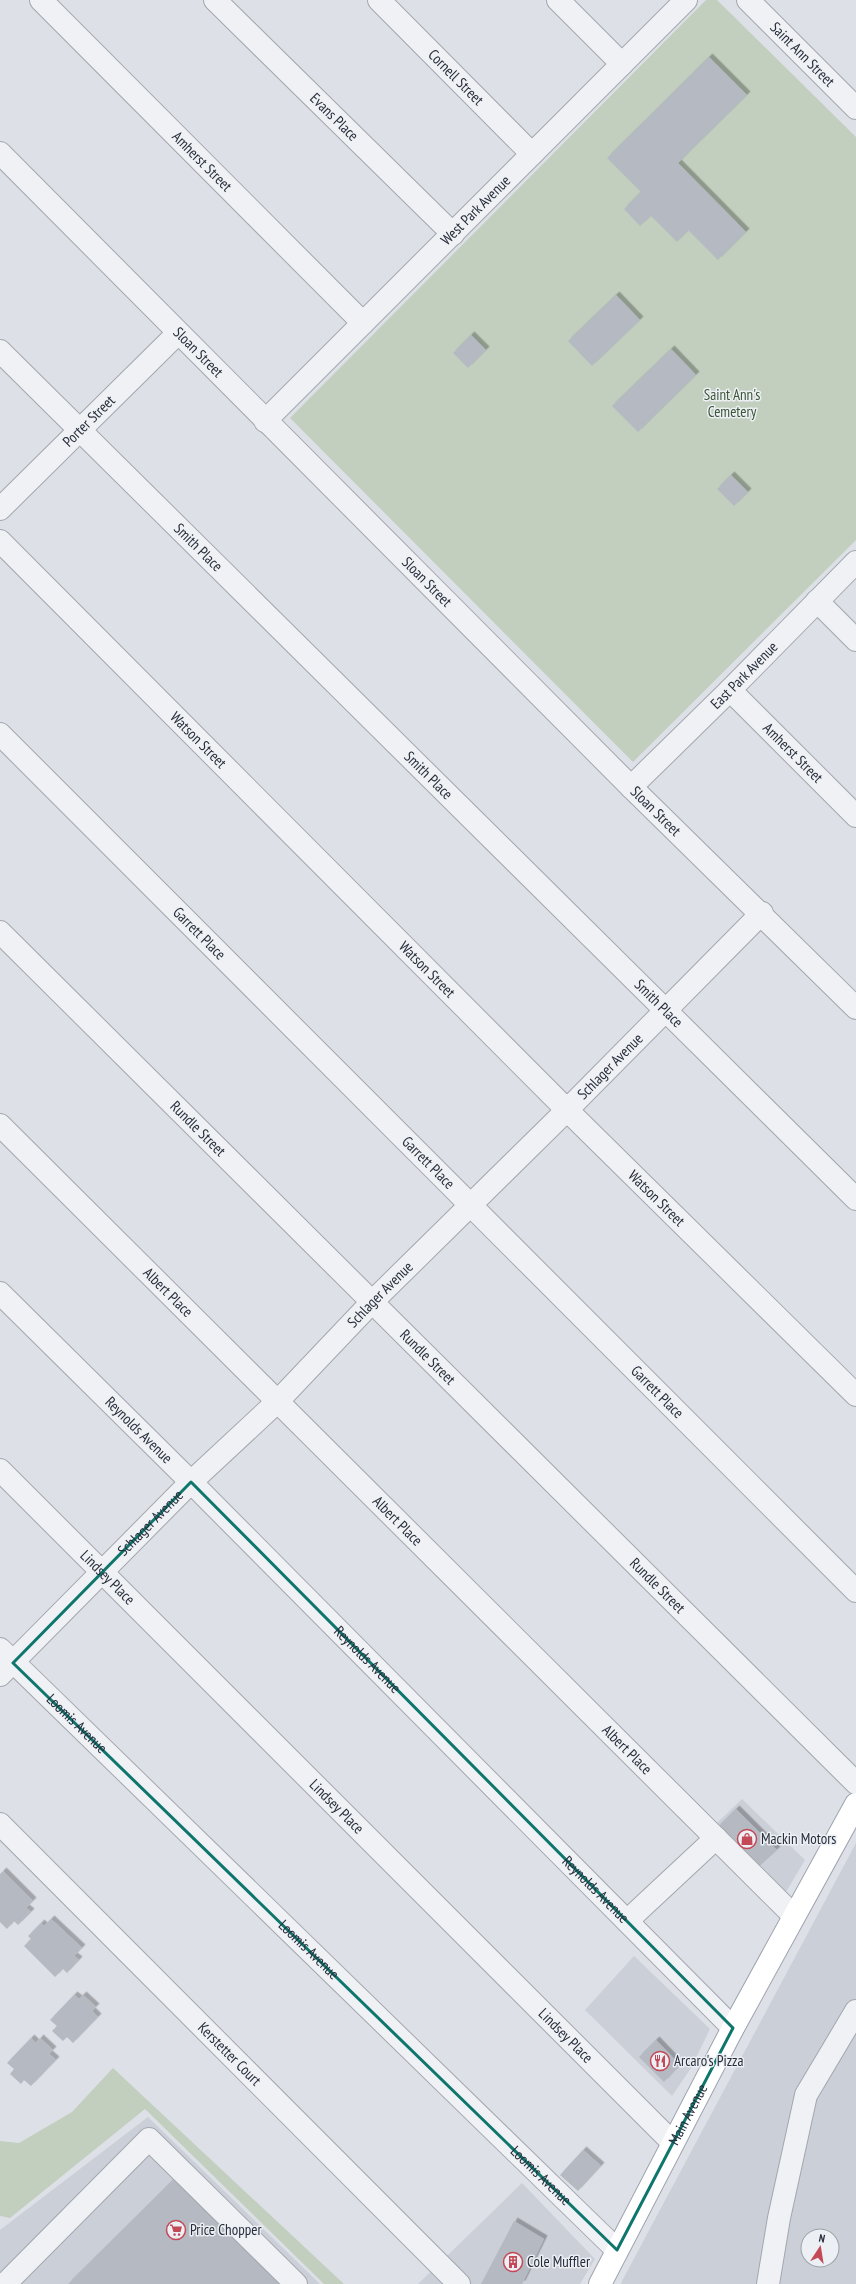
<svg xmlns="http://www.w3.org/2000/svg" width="856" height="2284" viewBox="0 0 856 2284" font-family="'PT Sans Narrow',sans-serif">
	<defs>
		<filter id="shadow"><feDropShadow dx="3.5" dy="-3.5" stdDeviation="0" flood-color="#0004"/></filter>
	</defs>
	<rect width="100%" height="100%" fill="#dde0e6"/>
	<g fill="#cbcfd7" fill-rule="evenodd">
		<polygon points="742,1799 805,1860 783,1897 716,1824"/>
		<path d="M856,1843V2284H621L622,2281ZM808,2236H832V2260H808Z"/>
		<polygon points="634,1956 710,2029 691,2068 672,2096 585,2010"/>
		<polygon points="148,2117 320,2284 0,2284 0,2230"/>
		<polygon points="522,2183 595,2259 580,2284 418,2284"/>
	</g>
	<g fill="#c2cfbe">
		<polygon points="706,0 717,0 856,137 856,540 633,762 290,418"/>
		<polygon points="113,2068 344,2284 324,2284 145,2109 10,2218 0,2216 0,2141 19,2143 72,2112"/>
	</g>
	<g fill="#b4b9c2" filter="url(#shadow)">
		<polygon points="709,57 747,95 678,163 746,232 718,260 688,230 677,242 651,216 640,226 624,209 641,192 607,158"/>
		<polygon points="616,295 640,320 592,366 568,341"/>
		<polygon points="471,335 486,350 468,368 453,353"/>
		<polygon points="671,349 696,375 638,432 612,406"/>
		<polygon points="731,475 748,492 734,506 717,489"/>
		<polygon points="736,1809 777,1850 756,1869 717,1828"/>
		<polygon points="3,1871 33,1901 26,1908 31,1912 18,1925 14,1921 7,1929 0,1922 0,1874"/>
		<polygon points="51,1919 82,1948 74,1956 79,1960 67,1973 63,1969 55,1977 24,1946 31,1939 28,1936 41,1923 44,1926"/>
		<polygon points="74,1995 79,1999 83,1995 96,2007 92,2011 98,2017 73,2043 67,2037 63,2041 52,2031 57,2026 50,2020"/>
		<polygon points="31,2038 36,2043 40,2038 53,2050 49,2054 56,2060 31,2086 24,2080 21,2084 10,2074 14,2069 7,2063"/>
		<polygon points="656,2040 680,2065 664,2082 639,2057"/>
		<polygon points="583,2150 601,2166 578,2191 560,2175"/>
		<polygon points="176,2177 286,2284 68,2284"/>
		<polygon points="514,2221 544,2239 522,2284 481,2284"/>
	</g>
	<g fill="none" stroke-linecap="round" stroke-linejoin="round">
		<g stroke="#a3a7af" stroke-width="24">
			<g id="minor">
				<path id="s1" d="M41,0L363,323"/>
				<path id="s2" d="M215,0L453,234"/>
				<path id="s3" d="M379,0L532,154"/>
				<polyline points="558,0 622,64"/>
				<path id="s4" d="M748,0L856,108"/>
				<path id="s5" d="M0,153L631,787L856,1008"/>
				<path id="s6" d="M0,351L856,1199"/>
				<path id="s7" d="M265,421L686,0"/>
				<path id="s8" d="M0,509L178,333"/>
				<path id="s9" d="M0,541L567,1110L856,1395"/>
				<polyline points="817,601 856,640"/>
				<path id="s10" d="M730,690L856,816"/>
				<path id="s11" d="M0,734L856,1591"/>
				<path id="s12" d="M631,787L730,690L856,562"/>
				<path id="s13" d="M0,932L856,1783"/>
				<path id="s14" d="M0,1125L794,1916"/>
				<path id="s15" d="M0,1293L191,1482L733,2028"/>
				<path id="s16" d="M0,1470L673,2143"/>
				<path id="s17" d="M0,1649L617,2250"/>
				<path id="s18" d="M0,1675L191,1482L277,1402L373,1301L567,1110L762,913"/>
				<path id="s19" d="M0,1824L459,2284"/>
				<polyline points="627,1921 716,1838"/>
				<polyline points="5,2284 149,2139 296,2284"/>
				<polyline points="768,2284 779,2218 806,2095 856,2011"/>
			</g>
		</g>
		<g stroke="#9da4b0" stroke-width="24">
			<g id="major">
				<path id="s20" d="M600,2284L733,2028L856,1804"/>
			</g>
		</g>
		<use href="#minor" stroke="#eff1f4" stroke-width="22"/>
		<use href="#major" stroke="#fff" stroke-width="22"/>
	</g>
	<path fill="none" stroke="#0f766e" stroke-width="3" stroke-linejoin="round" d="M191,1482L733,2028L617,2250L13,1663Z"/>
	<defs>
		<g id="shop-ring" transform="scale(1)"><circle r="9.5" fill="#eceff4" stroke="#c44957" stroke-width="1.5"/><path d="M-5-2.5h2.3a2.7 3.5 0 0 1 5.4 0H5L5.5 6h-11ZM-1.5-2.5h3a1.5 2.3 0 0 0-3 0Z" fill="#c44957"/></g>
		<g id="restaurant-ring" transform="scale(1)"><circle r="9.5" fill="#eceff4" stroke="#c44957" stroke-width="1.5"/><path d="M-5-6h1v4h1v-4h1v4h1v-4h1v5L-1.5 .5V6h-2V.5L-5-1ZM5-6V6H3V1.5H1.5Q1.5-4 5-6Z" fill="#c44957"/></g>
		<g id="supermarket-ring" transform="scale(1)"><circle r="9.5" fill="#eceff4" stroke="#c44957" stroke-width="1.5"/><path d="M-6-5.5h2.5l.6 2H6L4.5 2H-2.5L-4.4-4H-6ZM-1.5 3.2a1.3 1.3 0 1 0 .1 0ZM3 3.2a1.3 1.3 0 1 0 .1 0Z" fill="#c44957"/></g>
		<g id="building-ring" transform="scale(1)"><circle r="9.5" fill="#eceff4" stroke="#c44957" stroke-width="1.5"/><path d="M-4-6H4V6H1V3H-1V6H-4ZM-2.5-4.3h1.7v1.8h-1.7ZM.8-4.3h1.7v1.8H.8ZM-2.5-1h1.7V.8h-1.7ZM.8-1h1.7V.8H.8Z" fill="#c44957"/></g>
	</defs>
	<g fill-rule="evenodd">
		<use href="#shop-ring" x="747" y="1839"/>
		<use href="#restaurant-ring" x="660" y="2061"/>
		<use href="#supermarket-ring" x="176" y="2230"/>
		<use href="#building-ring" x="513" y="2262"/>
	</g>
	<g text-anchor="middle" stroke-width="3" stroke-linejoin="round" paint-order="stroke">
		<g font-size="15" fill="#272e3b" stroke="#eceff4">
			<text dy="5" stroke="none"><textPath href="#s4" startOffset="77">Saint Ann Street</textPath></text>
			<text dy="5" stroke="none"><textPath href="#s3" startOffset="109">Cornell Street</textPath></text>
			<text dy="5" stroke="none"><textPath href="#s2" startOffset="167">Evans Place</textPath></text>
			<text dy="5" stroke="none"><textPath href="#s1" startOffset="228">Amherst Street</textPath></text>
			<text dy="5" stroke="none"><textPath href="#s7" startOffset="298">West Park Avenue</textPath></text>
			<text dy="5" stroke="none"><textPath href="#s5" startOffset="281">Sloan Street</textPath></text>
			<text dy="5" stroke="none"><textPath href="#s8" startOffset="125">Porter Street</textPath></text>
			<text dy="5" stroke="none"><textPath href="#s6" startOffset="279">Smith Place</textPath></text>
			<text dy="5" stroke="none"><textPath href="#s5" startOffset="605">Sloan Street</textPath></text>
			<text dy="5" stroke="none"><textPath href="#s12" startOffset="159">East Park Avenue</textPath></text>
			<text dy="5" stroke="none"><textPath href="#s9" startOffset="281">Watson Street</textPath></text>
			<text dy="5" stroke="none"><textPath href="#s10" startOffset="89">Amherst Street</textPath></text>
			<text dy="5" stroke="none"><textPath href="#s6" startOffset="603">Smith Place</textPath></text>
			<text dy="5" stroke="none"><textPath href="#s5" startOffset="929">Sloan Street</textPath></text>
			<text dy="5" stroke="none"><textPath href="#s11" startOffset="282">Garrett Place</textPath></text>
			<text dy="5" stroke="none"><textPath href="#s9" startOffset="605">Watson Street</textPath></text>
			<text dy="5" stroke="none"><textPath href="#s6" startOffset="927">Smith Place</textPath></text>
			<text dy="5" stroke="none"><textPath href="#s18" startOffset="862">Schlager Avenue</textPath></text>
			<text dy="5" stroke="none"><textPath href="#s13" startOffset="279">Rundle Street</textPath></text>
			<text dy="5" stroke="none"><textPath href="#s11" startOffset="606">Garrett Place</textPath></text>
			<text dy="5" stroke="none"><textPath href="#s9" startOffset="929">Watson Street</textPath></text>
			<text dy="5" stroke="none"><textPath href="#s14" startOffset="237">Albert Place</textPath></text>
			<text dy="5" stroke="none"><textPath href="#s18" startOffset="538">Schlager Avenue</textPath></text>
			<text dy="5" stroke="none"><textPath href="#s13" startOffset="603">Rundle Street</textPath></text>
			<text dy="5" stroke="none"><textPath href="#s11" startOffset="930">Garrett Place</textPath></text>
			<text dy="5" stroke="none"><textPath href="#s15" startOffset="195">Reynolds Avenue</textPath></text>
			<text dy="5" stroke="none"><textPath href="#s14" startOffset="561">Albert Place</textPath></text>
			<text dy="5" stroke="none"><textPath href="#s18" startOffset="214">Schlager Avenue</textPath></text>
			<text dy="5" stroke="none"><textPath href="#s16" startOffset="152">Lindsey Place</textPath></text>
			<text dy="5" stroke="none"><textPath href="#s13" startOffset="927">Rundle Street</textPath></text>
			<text dy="5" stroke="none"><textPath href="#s15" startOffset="519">Reynolds Avenue</textPath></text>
			<text dy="5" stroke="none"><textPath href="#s17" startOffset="107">Loomis Avenue</textPath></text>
			<text dy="5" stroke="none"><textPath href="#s14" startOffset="885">Albert Place</textPath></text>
			<text dy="5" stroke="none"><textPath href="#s16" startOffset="476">Lindsey Place</textPath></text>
			<text dy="5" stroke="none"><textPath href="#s15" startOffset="843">Reynolds Avenue</textPath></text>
			<text dy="5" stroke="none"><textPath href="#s17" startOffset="431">Loomis Avenue</textPath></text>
			<text dy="5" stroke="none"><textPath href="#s16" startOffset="800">Lindsey Place</textPath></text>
			<text dy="5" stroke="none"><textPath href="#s19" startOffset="325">Kerstetter Court</textPath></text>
			<text dy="5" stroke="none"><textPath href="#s20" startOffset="191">Main Avenue</textPath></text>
			<text dy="5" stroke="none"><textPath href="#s17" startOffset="755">Loomis Avenue</textPath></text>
		</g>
		<g font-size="15" fill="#3b5636" stroke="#eceff4">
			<text x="732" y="400">Saint Ann's<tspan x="732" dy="17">Cemetery</tspan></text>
		</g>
		<g font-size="15" fill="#272e3b" stroke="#eceff4" text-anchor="start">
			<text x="761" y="1844">Mackin Motors</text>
			<text x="674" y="2066">Arcaro's Pizza</text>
			<text x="190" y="2235">Price Chopper</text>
			<text x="527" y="2267">Cole Muffler</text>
		</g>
	</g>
	<g transform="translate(820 2248) rotate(12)"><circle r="19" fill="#eceff4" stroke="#9da2aa"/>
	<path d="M0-3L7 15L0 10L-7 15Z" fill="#c44957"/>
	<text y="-6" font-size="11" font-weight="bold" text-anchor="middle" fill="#272e3b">N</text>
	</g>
</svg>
